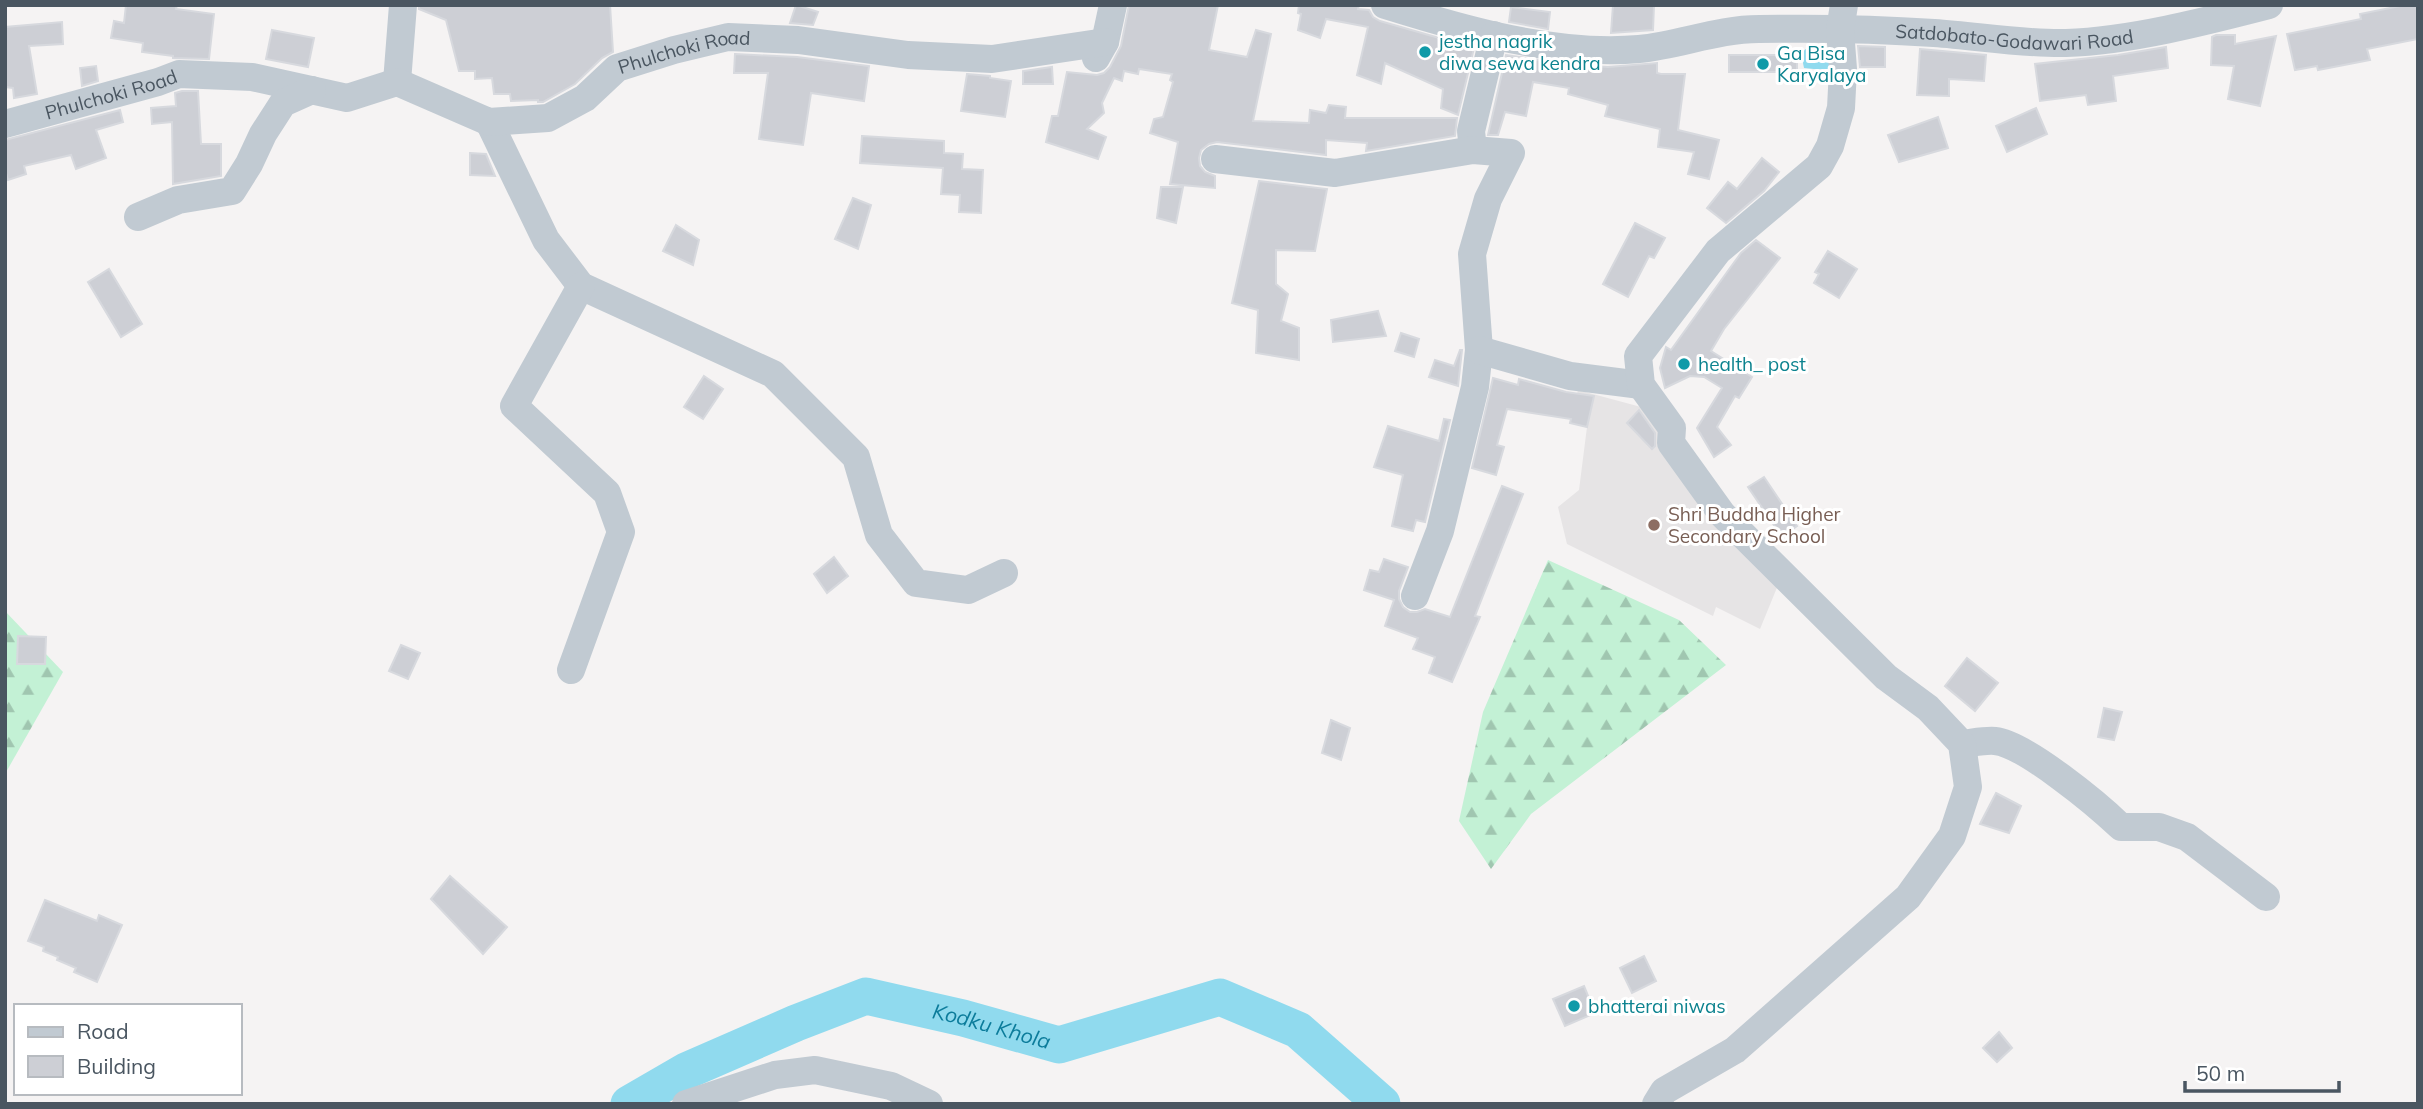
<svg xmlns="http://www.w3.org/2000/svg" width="2423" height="1109" viewBox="0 0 2423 1109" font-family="Mulish,sans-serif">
	<defs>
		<pattern id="forest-firs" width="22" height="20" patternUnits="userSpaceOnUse" patternTransform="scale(1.75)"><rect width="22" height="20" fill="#c3f1d5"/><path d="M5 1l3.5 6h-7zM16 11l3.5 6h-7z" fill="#a0c6b0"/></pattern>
	</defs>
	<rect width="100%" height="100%" fill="#f5f3f3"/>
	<polygon fill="#e6e4e5" points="1578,390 1641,407 1783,573 1760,629 1716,607 1713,616 1567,544 1558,507 1579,490 1587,427 1570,423"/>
	<g fill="url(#forest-firs)">
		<polygon points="1548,560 1679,620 1726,665 1531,814 1491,869 1459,821 1483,712"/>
		<polygon points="5,611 63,672 5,774"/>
	</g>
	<polygon fill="#90daee" points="1807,48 1831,50 1833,71 1804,68 1801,53"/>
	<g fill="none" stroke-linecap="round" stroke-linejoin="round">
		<path stroke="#90daee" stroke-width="37" id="s1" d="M629,1104L686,1071L796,1023L866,996L963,1018L1059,1045L1220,997L1298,1030L1382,1104"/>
	</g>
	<g fill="#cdcfd5" stroke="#d7d9de" stroke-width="2">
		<polygon points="126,5 177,5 176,9 214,14 209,59 173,58 173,56 142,52 143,43 111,38 114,21 124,23"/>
		<polygon points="419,5 610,5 613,52 602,58 575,84 543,102 538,102 538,100 511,101 510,94 494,94 492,78 475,79 475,71 459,71 446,20 419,9"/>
		<polygon points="796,5 818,12 813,25 790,23"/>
		<polygon points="1129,5 1218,5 1209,50 1247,57 1256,30 1271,34 1253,121 1309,123 1310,110 1326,113 1329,105 1346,107 1345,118 1457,118 1455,136 1366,151 1367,143 1326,140 1326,155 1217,142 1209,144 1201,150 1199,158 1200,166 1205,172 1215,176 1215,188 1170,184 1178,142 1150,133 1154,119 1163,117 1173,82 1170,80 1172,74 1139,69 1138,74 1124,71 1122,81 1114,78 1102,103 1104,113 1087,129 1106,137 1098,159 1046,142 1052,116 1058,116 1067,72 1097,75 1104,73 1110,67 1121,46"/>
		<polygon points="1299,5 1359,5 1358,9 1369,10 1373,17 1380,21 1474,48 1458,115 1441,108 1443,89 1385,63 1381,84 1357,75 1368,27 1326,19 1320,38 1298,30 1301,14 1298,13"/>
		<polygon points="1613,5 1654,5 1653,30 1611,33"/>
		<polygon points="2405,5 2418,5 2418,39 2367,49 2370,60 2318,70 2317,66 2295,70 2287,34 2361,19 2360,14"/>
		<polygon points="1511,7 1550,12 1548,29 1509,22"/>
		<polygon points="62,22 63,44 29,46 37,94 14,98 13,88 5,87 5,27"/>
		<polygon points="272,30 314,38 308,67 266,59"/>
		<polygon points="2216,35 2235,35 2235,44 2276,36 2260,106 2228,99 2234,66 2211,65 2212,37"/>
		<polygon points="1858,46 1885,47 1885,67 1860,67"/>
		<polygon points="2166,47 2168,68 2113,76 2116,101 2088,105 2086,95 2040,101 2035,64 2118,55"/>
		<polygon points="1920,49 1986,55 1984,81 1949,79 1949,96 1917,95"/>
		<polygon points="735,54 797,57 869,66 864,101 811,93 803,145 759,139 768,73 734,73"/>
		<polygon points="1506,55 1574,65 1608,67 1657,63 1657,73 1661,74 1685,74 1678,130 1719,140 1709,179 1688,174 1694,152 1658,147 1660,129 1605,116 1608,105 1568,94 1569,88 1533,82 1526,116 1505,112 1498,135 1488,135"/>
		<rect x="1729" y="55" width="68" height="17"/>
		<polygon points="96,66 98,81 82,86 80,68"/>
		<polygon points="1052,67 1053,84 1023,84 1023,71"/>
		<polygon points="967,74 990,76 990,78 1011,81 1005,117 961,111"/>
		<polygon points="182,91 198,91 201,144 221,144 221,176 173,184 172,122 152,124 151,108 176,106 175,93"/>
		<polygon points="2036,108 2047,134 2007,152 1996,126"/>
		<polygon points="120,110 123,122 96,130 106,158 76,169 71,155 24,166 26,174 8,180 5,170 5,140"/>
		<polygon points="1938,117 1948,148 1899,162 1888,135"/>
		<polygon points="862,136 944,141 944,153 963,154 962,169 983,170 981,213 959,212 960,195 941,194 943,168 860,163"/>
		<polygon points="470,153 486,154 495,176 470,175"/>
		<polygon points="1762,158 1779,172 1764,191 1726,223 1707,208 1728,182 1737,189"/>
		<polygon points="1259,181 1327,189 1315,251 1276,250 1276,284 1288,294 1281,321 1299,328 1299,360 1256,353 1258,310 1232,303"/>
		<polygon points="1161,187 1183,187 1176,223 1157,218"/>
		<polygon points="853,198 871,205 858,249 835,239"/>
		<polygon points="1635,223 1665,238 1654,258 1649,256 1628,297 1603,284"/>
		<polygon points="676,225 699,240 693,265 663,251"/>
		<polygon points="1756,240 1780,258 1724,329 1711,351 1752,377 1739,398 1735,396 1717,427 1731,445 1714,457 1697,428 1722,388 1704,377 1690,376 1665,388 1660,368 1666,347 1671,350 1730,268 1741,253"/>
		<polygon points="1828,251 1857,269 1839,298 1814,283 1819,274 1815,272"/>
		<polygon points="109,269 142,324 121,337 88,282"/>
		<polygon points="1378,311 1386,336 1333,342 1331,320"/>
		<polygon points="1401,333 1419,339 1414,357 1395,351"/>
		<polygon points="1460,350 1462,350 1458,386 1429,377 1435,360 1454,366"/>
		<polygon points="704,376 723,389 703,419 684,407"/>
		<polygon points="1493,378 1518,385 1519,379 1566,392 1594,396 1587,427 1570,423 1571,419 1507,409 1497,445 1504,447 1496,475 1472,468"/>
		<polygon points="1639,410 1655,433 1655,446 1652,449 1627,423"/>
		<polygon points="1444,419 1450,420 1425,522 1416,520 1413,531 1392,526 1403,475 1374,467 1388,426 1439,441"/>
		<polygon points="1764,477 1797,526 1782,537 1748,487"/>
		<polygon points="1502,486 1523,494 1475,616 1480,617 1452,682 1429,673 1435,657 1413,649 1418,638 1385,626 1394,600 1364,590 1370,570 1379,572 1384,559 1408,567 1399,591 1399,599 1403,607 1410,612 1417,612 1425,609 1450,617"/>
		<polygon points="834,557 848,576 827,593 814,574"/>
		<polygon points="18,636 46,637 45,664 17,664"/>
		<polygon points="401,645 420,653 408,679 389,671"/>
		<polygon points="1967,658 1998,683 1975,711 1945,686"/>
		<polygon points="2104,708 2122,712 2114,740 2098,737"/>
		<polygon points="1331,720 1350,728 1341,760 1322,753"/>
		<polygon points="1996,793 2021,806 2009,833 1980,824"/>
		<polygon points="450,876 507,927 483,954 431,899"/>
		<polygon points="45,900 97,921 99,915 122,925 97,982 74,972 76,968 57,960 58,957 43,951 44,947 28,941"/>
		<polygon points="1644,956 1656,981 1632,993 1620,968"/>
		<polygon points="1584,986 1595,1013 1565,1026 1553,999"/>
		<polygon points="1999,1032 2012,1048 1997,1062 1983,1048"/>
	</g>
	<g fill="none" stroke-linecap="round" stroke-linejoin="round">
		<g stroke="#c1cad2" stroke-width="28">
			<path id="s2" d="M1385,5C1465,30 1554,56 1639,49C1680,45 1718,29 1759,29C1817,28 1876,29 1934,33C1978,36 2022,44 2066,43C2130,41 2207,21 2269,5"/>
			<polyline points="1096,58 1105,42 1113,5"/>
			<polyline points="397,82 403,5"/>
			<polyline points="489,122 546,240 581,286 773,374 856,457 879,535 916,583 968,590 1004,573"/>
			<path id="s3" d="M5,124L158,82L179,74L252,77L347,98L397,82L489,122L548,118L585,98L617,68L674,50L728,37L798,40L908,55L992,59L1105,42"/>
			<polyline points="1473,150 1471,131 1494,35"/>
			<polyline points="1215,159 1335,173 1473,150 1511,153 1488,199 1472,254 1479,350 1475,387 1440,531 1415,596"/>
			<polyline points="138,217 178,200 232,191 249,164 263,134 283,103 312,90"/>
			<polyline points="1479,350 1570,376 1641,385"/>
			<polyline points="571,670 621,532 607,493 514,406 581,286"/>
			<path d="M1962,744C1972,743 1985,740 1995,741C2025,744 2098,805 2121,827H2159L2187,837L2266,897"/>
			<polyline points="686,1104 775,1075 815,1070 891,1086 929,1104"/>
			<polyline points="1656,1104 1664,1091 1735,1050 1908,897 1952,836 1968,787 1962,744 1928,708 1886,677 1722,514 1671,443 1672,428 1641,385 1638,356 1718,251 1819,166 1830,146 1841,108 1843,69 1840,30 1844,5"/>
		</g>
	</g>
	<g fill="#0f9aa8" stroke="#fff" stroke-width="2.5">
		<circle cx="1425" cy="52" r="7"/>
		<circle cx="1763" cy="64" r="7"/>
		<circle cx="1684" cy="364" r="7"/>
		<circle cx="1574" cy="1006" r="7"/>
	</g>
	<circle fill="#8d6e63" stroke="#fff" stroke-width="2.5" cx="1654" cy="525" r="7"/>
	<g text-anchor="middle" stroke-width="6" stroke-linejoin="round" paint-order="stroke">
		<g font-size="19" fill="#4a5661" stroke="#fff">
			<text dy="7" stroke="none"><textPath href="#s2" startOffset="637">Satdobato-Godawari Road</textPath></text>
			<text dy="7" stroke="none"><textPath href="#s3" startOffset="719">Phulchoki Road</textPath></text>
			<text dy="7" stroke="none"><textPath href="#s3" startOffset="110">Phulchoki Road</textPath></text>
		</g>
		<g font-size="19" fill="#0d838f" stroke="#fff" text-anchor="start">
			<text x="1439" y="48">jestha nagrik<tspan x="1439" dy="22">diwa sewa kendra</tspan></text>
			<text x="1777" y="60">Ga Bisa<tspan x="1777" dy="22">Karyalaya</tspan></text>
			<text x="1698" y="371">health_ post</text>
			<text x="1588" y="1013">bhatterai niwas</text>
		</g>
		<g font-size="19" fill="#785e54" stroke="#fff" text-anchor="start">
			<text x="1668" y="521">Shri Buddha Higher<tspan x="1668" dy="22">Secondary School</tspan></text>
		</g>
		<g font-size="21" font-style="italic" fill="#0c7c9b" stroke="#fff">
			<text dy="7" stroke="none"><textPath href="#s1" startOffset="390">Kodku Khola</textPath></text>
		</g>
	</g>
	<rect width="2423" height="1109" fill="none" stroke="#4a5661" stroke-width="14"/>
	<rect x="14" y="1004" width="228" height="91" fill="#ffffff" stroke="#b7bbc0" stroke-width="2"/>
	<rect x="28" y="1027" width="35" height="10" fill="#c1cad2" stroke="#b7bbc0" stroke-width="2"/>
	<text x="77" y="1039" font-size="21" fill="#4a5661">Road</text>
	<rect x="28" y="1056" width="35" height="21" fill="#cdcfd5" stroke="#b7bbc0" stroke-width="2"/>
	<text x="77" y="1074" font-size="21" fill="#4a5661">Building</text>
	<path d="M2185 1081v10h154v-10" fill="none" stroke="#4a5661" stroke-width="3.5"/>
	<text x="2196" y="1081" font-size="21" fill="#4a5661" stroke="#ffffff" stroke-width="5" paint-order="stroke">50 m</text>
</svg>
